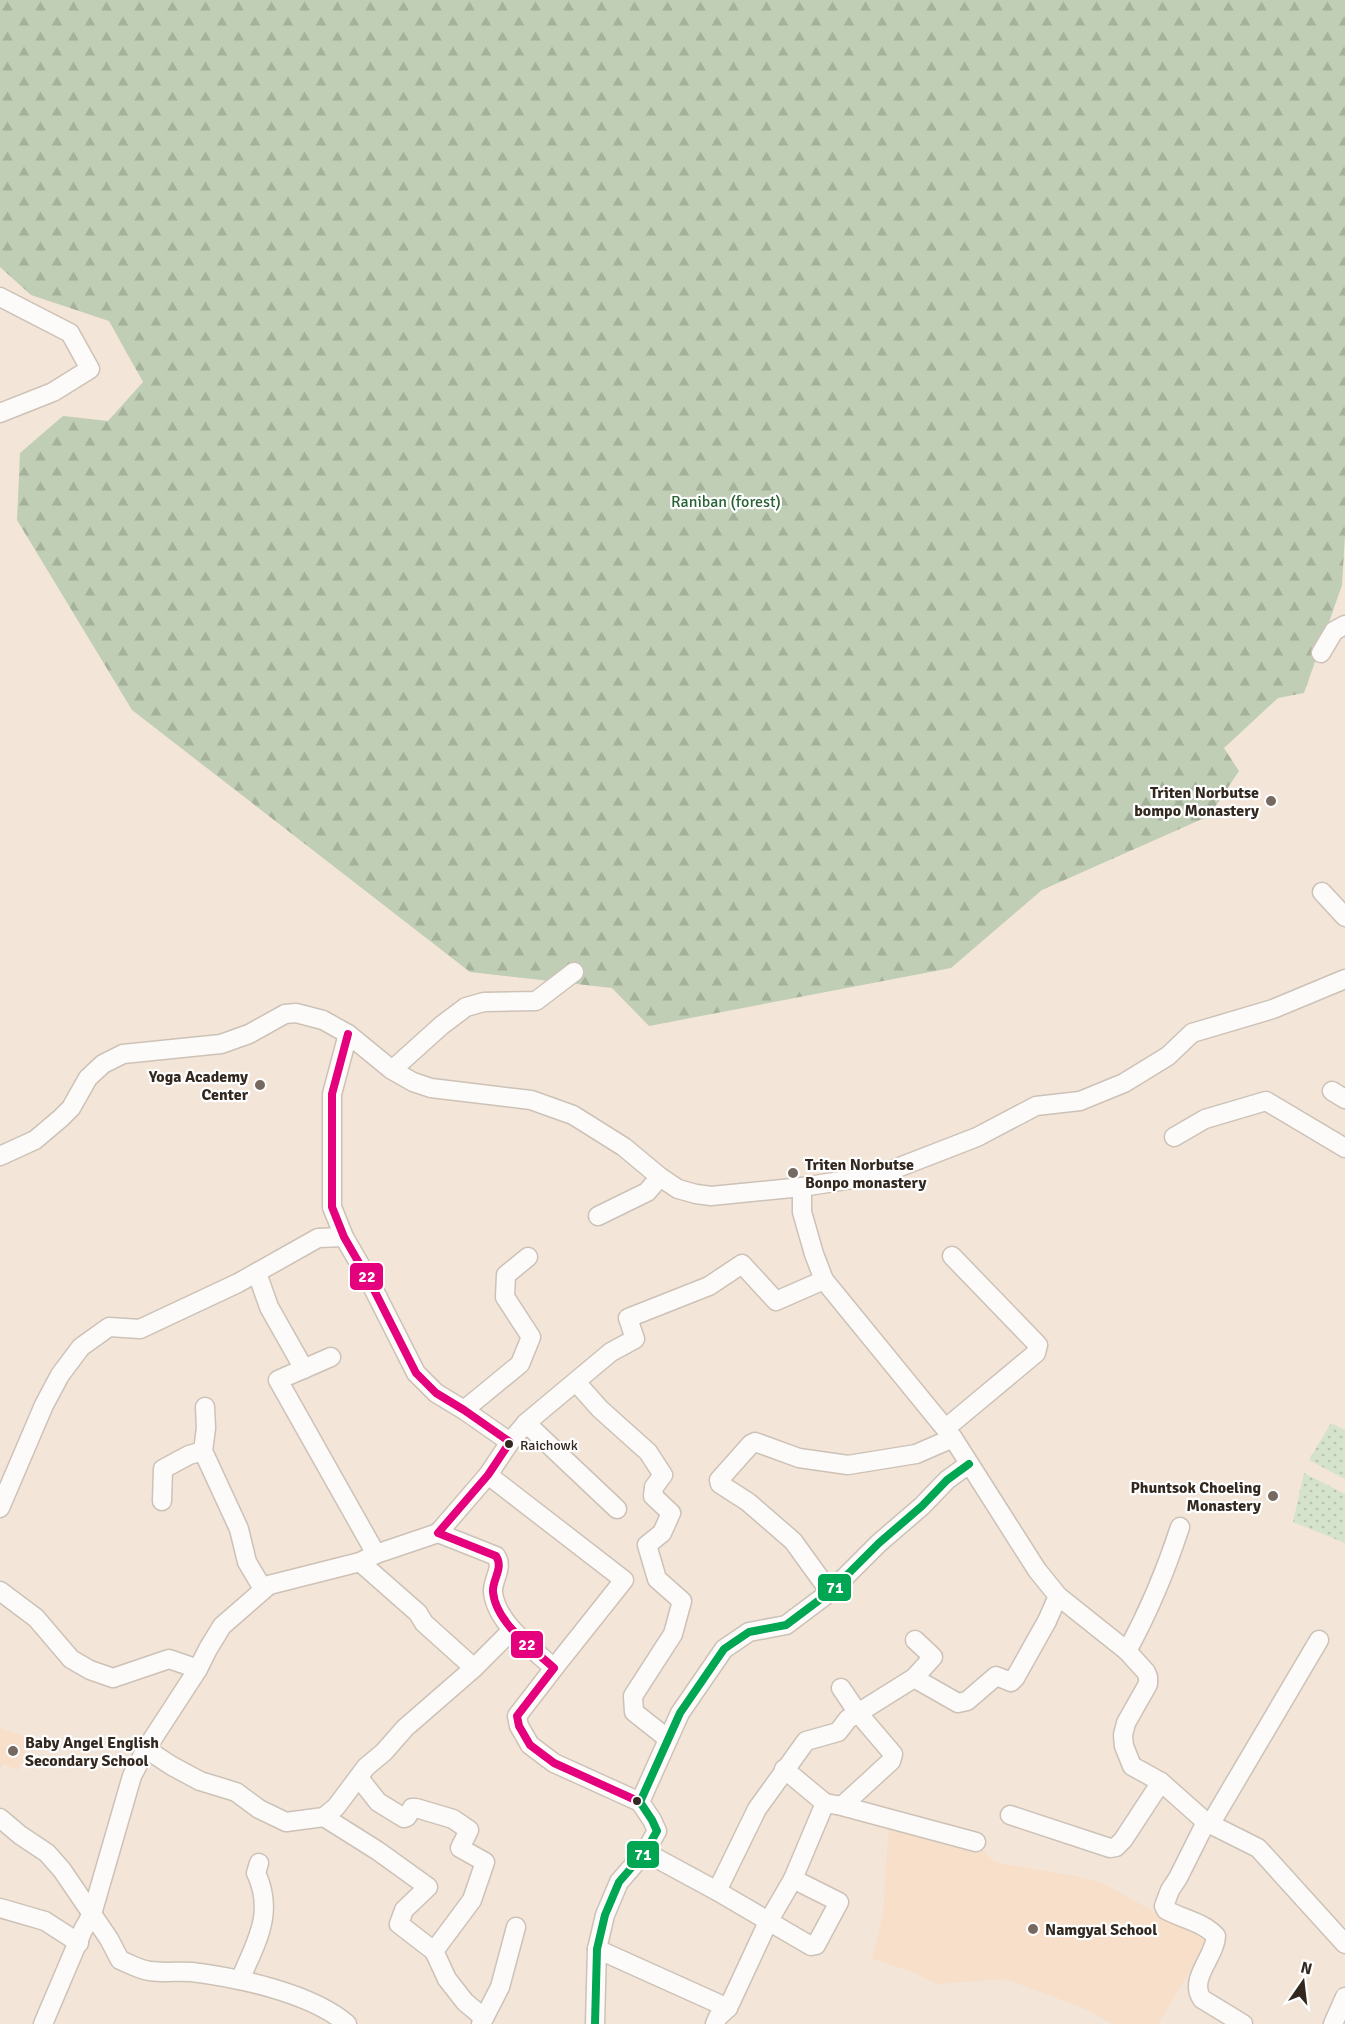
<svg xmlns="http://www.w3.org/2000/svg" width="1345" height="2024" viewBox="0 0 1345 2024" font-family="Signika,sans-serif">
	<defs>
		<pattern id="grass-dots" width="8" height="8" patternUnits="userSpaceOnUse" patternTransform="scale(1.5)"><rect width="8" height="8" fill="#d5e3cc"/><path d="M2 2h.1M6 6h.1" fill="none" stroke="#b7c3af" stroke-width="1.8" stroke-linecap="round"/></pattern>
		<pattern id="forest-firs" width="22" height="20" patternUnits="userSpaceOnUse" patternTransform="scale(1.5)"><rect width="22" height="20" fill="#bfceb5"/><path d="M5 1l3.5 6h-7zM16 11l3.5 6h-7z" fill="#a5b19b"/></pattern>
	</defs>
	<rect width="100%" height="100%" fill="#f3e5d8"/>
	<g fill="#f7dfc9">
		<polygon points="0,1728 30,1738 18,1770 3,1764 0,1770"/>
		<polygon points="889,1823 976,1842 994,1862 1075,1876 1102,1883 1211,1943 1204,1948 1158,2024 1113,2024 1085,2009 1006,1979 937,1984 911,1971 872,1959 883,1915"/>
	</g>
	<g fill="url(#grass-dots)">
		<polygon points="1331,1423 1345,1430 1345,1479 1309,1460"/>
		<polygon points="1304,1473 1345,1494 1345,1543 1293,1522"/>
	</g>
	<polygon fill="url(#forest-firs)" points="0,0 1345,0 1345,535 1342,585 1304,693 1278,698 1224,748 1239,771 1209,816 1042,890 951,968 649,1026 612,988 470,972 132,710 17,520 20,453 63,416 108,421 143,382 109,321 31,295 0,267"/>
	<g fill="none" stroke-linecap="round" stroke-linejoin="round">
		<g stroke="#cdc2b7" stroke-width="21">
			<g id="minor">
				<polyline points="0,297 70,333 90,369 53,392 0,413"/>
				<polyline points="1321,653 1334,631 1345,625"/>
				<polyline points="1322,892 1345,917"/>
				<path d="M348,1034L332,1094V1207L344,1237L370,1282L416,1373L436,1393L464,1410L510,1442L488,1475L438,1533L496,1556C504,1568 492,1580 493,1592C496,1623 533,1649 554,1668L517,1716L519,1726L530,1745L554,1763L640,1802"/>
				<polyline points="392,1070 442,1025 466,1007 484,1002 536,1001 574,972"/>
				<polyline points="1332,1091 1345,1099"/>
				<polyline points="1174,1137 1205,1119 1266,1101 1345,1148"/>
				<polyline points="0,1156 35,1140 61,1118 71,1108 88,1078 103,1064 123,1054 221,1044 249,1034 285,1014 296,1013 323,1020 348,1034 392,1070 413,1082 431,1088 531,1100 573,1115 624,1147 660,1177 678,1189 696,1194 711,1196 802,1187 879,1175 977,1137 1036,1106 1080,1101 1124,1083 1168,1056 1192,1033 1273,1009 1345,979"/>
				<polyline points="802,1187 802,1212 814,1254 824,1280 953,1438 1037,1570 1058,1596 1127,1651 1146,1672 1148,1677 1148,1684 1126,1723 1123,1735 1124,1746 1132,1766 1161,1782 1206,1822 1258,1848 1345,1944"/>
				<polyline points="598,1216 647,1192 660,1177"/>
				<polyline points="257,1273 269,1307 304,1369"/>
				<polyline points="576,1382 600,1409 648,1452 663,1475 654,1487 653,1496 671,1513 662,1533 647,1545 657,1579 682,1601 673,1634 633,1696 634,1712 668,1739"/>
				<polyline points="205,1407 206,1428 203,1451 239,1529 247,1562 263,1589"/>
				<polyline points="464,1410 520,1364 531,1337 505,1297 506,1275 528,1257"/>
				<polyline points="526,1423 617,1509"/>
				<polyline points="946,1428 1036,1353 1038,1345 952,1256"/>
				<polyline points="510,1442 526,1423 611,1352 635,1339 628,1318 709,1286 742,1264 776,1301 824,1280"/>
				<polyline points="488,1475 624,1580 554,1668"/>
				<polyline points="162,1501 163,1469 189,1455 203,1451"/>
				<polyline points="0,1508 44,1405 60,1375 81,1347 109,1327 140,1329 238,1283 318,1238 344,1237"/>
				<polyline points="376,1554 438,1533"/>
				<polyline points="360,1562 418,1613 424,1623 474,1668"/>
				<polyline points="0,1591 36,1618 71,1659 90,1670 113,1678 169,1659 198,1669"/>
				<polyline points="830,1592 793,1541 748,1502 720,1484 719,1480 751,1444 755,1442 799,1458 848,1465 916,1454 953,1438"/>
				<path d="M1127,1651C1149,1611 1166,1570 1180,1527"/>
				<polyline points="914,1678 933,1657 915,1640"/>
				<polyline points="146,1749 172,1766 200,1781 236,1792 259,1809 286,1822 324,1817 336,1807 366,1767 384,1752 405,1728 474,1668 512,1630"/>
				<polyline points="359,1778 378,1802 404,1818 407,1817 412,1808 416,1808 453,1819 469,1830 460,1848 485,1862 472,1900 434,1951"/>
				<polyline points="825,1803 842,1806 891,1761 893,1754 858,1713 914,1678 958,1703 967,1701 996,1676 1011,1682 1015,1678 1047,1621 1058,1596"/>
				<polyline points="842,1806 976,1842"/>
				<polyline points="1010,1815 1110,1848 1116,1847 1123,1840 1161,1782"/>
				<polyline points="324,1817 378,1851 428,1887 404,1910 399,1924 434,1951 447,1979 465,2002 484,2018"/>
				<path d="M0,1818L20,1835L47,1853L62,1870L109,1939L120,1960C130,1964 140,1970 150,1971C164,1973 178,1971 192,1972C239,1978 311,1993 347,2024"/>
				<path d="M1206,1822L1178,1878L1170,1890L1164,1906L1166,1910C1183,1919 1203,1922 1216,1936C1215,1957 1188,1979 1202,1999L1243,2024"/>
				<polyline points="1211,1823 1319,1640"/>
				<polyline points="645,1852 717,1891 811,1946 816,1945 839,1902 793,1879 825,1803 784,1769"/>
				<polyline points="717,1891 757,1809 806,1741 838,1732 848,1719 858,1713 841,1688"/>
				<polyline points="0,1908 45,1921 79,1943"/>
				<polyline points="597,1949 728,2008 718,2017 715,2024"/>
				<path d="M240,1980C256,1942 275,1913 256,1873L259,1863"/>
				<polyline points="728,2008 768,1922 793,1879"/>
				<polyline points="43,2024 83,1930 92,1914 132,1776 146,1749 198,1669 208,1649 222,1626 269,1585 360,1562 376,1554 278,1380 331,1357"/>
				<polyline points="481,2024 500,1987 516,1927"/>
				<polyline points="595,2024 597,1949 605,1915 619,1882 645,1852 657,1831 652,1820 640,1802 680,1713 724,1649 749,1632 786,1625 830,1592 879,1543 922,1506 947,1480 969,1464"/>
				<polyline points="1333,2024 1345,1997"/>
			</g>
		</g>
		<use href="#minor" stroke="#fdfbf9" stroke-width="18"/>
		<g stroke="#fff" stroke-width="12">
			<path id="bus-1" d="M348,1034L332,1094V1207L344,1237L370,1282L416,1373L436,1393L464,1410L510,1442L488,1475L438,1533L496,1556C504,1568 492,1580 493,1592C496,1623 533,1649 554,1668L517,1716L519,1726L530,1745L554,1763L640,1802"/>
		</g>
		<g stroke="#fff" stroke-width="12">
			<polyline id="bus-2" points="595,2024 597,1949 605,1915 619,1882 645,1852 657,1831 652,1820 640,1802 680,1713 724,1649 749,1632 786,1625 830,1592 879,1543 922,1506 947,1480 969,1464"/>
		</g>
		<use href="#bus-1" stroke="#e5007d" stroke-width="8"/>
		<use href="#bus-2" stroke="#00a651" stroke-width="8"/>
	</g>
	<g fill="#766a60" stroke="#fff" stroke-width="2">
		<circle cx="1271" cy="801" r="6"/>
		<circle cx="260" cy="1085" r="6"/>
		<circle cx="793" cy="1173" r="6"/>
		<circle cx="1273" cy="1496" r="6"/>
		<circle cx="13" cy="1751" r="6"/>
		<circle cx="1033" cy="1929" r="6"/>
	</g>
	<g fill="#32281f" stroke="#fff" stroke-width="2">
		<circle cx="509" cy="1444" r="5"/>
		<circle cx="637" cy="1801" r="5"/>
	</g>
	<g text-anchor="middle" stroke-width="4.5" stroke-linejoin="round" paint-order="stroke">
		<g font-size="14" fill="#32281f" stroke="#fff" text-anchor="start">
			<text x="520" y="1450">Raichowk</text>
		</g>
		<g font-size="16" fill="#286235" stroke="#fff">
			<text x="726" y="507">Raniban (forest)</text>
		</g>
		<g font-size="16" font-weight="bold" fill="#32281f" stroke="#fff" text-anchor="end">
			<text x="1259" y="798">Triten Norbutse<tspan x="1259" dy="18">bompo Monastery</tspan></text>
			<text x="248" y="1082">Yoga Academy<tspan x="248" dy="18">Center</tspan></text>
			<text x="805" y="1170" text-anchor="start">Triten Norbutse<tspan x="805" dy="18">Bonpo monastery</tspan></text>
			<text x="1261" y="1493">Phuntsok Choeling<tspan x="1261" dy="18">Monastery</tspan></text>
			<text x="25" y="1748" text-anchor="start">Baby Angel English<tspan x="25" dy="18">Secondary School</tspan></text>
			<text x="1045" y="1935" text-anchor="start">Namgyal School</text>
		</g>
	</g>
	<g stroke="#fff" stroke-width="2">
		<rect x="349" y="1262" width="35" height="29" rx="6" fill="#e5007d"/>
		<rect x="817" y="1573" width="35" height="29" rx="6" fill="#00a651"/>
		<rect x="510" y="1630" width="34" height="29" rx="6" fill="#e5007d"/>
		<rect x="626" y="1840" width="34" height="29" rx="6" fill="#00a651"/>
	</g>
	<g font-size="16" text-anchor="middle" font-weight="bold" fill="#fff">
		<text x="367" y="1282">22</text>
		<text x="835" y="1593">71</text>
		<text x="527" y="1650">22</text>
		<text x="643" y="1860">71</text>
	</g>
	<g transform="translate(1303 1982) rotate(14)" stroke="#ffffff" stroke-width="4.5" paint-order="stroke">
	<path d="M0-4.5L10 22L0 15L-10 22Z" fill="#32281f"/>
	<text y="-9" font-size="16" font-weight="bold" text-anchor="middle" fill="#32281f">N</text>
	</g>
</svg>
